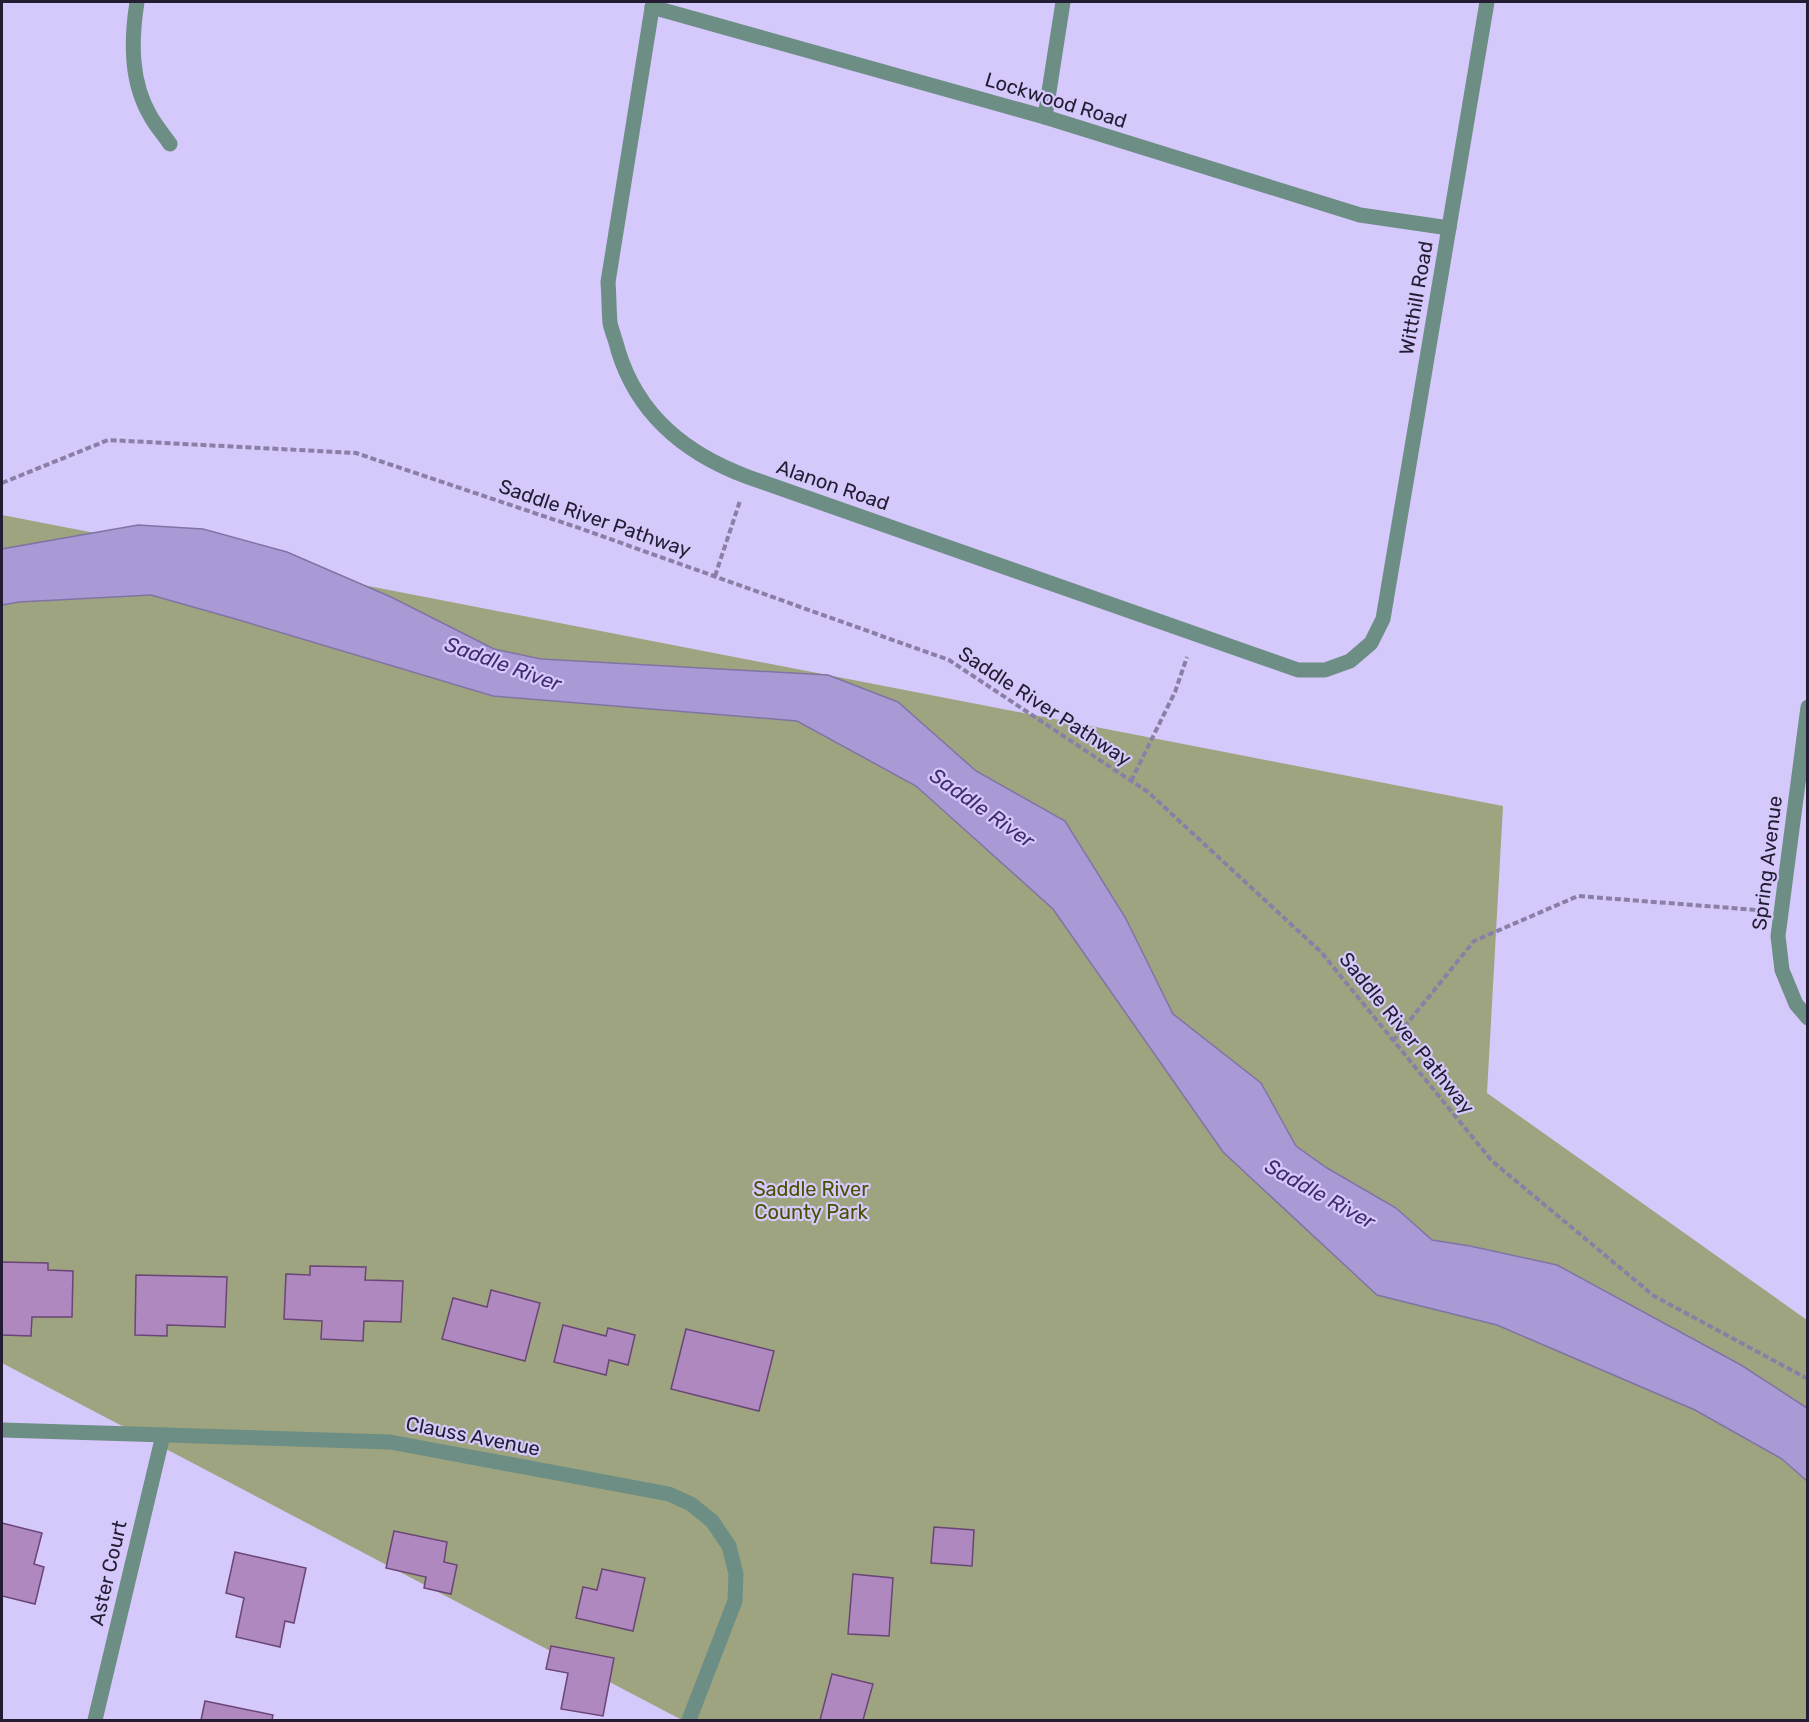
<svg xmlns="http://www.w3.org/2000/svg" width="1809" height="1722" viewBox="0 0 1809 1722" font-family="Rubik,sans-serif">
	<rect width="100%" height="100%" fill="#d5c8fa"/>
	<polygon fill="#9ea47f" points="2,515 1503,806 1487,1093 1807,1320 1807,1720 682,1720 2,1363"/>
	<polygon fill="#a99ad6" stroke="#8174a5" stroke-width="1.5" points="138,525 203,529 287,552 391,597 494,649 541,659 828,675 898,702 976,771 1065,821 1125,917 1173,1014 1261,1083 1296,1146 1327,1168 1396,1208 1432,1240 1470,1246 1557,1265 1741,1365 1807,1408 1807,1481 1782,1459 1695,1410 1497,1325 1377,1295 1223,1152 1053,909 916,786 797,721 493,696 239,620 151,595 19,602 2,605 2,549"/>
	<g fill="#ae88be" stroke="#694676" stroke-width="1.5">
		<polygon points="2,1262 48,1263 48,1270 73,1271 72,1317 32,1317 31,1336 2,1335"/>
		<polygon points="310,1266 366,1267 365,1280 403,1281 401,1322 364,1321 363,1341 321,1339 322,1321 284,1319 286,1274 310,1275"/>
		<polygon points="136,1275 227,1277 225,1327 167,1325 167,1336 135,1335"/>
		<polygon points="491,1290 540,1303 525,1361 442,1339 453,1298 487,1307"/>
		<polygon points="563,1325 606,1336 608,1328 635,1335 628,1365 609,1360 606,1375 554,1362"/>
		<polygon points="686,1329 774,1351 759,1411 671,1389"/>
		<polygon points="2,1523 42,1533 34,1564 44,1567 35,1604 2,1596"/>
		<polygon points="934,1527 974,1530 972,1566 931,1563"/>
		<polygon points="394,1531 447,1542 444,1562 457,1565 451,1594 424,1588 426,1577 386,1568"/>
		<polygon points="235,1552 306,1568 294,1623 285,1621 280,1647 236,1637 244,1598 226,1593"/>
		<polygon points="602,1569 645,1578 633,1631 576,1618 583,1587 597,1590"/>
		<polygon points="853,1574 893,1578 889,1636 848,1634"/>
		<polygon points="551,1646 614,1658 603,1716 561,1709 568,1673 546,1669"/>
		<polygon points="832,1674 873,1684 863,1720 820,1720"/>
		<polygon points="205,1701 273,1715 272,1720 201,1720"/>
	</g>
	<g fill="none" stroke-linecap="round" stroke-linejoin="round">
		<g stroke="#8a7fa6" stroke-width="4" stroke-dasharray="6 3" stroke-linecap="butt">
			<polyline points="2,483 108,440 356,453 582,529 949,660 1148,792 1321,952 1492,1161 1654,1296 1808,1379"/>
			<polyline points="715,576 740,501"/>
			<polyline points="1131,781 1175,692 1187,657"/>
			<polyline points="1393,1041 1474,941 1578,896 1757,910"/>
		</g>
		<g stroke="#6d8e85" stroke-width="15">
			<path d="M137,2C131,40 130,82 151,117C156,126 164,135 170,144"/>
			<path d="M653,2L608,282C609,296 609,310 610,323C612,332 616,341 618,350C638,416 686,454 748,477L1298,670H1325L1350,661L1371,643L1383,619L1487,2"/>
			<polyline points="652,7 1045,117 1360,215 1449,228"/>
			<polyline points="1045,117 1063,2"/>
			<polyline points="1808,707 1778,936 1782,970 1796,1004 1808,1018"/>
			<polyline points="2,1430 390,1442 669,1494 691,1504 712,1521 729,1546 736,1574 735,1601 689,1720"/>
			<polyline points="95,1720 163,1435"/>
		</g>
	</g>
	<g text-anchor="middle" stroke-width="4.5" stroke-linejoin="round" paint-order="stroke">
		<g font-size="20" fill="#231c33" stroke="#d5c8fa">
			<text transform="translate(1056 100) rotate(17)" y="7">Lockwood Road</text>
			<text transform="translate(1416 298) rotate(-80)" y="7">Witthill Road</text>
			<text transform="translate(833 485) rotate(19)" y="7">Alanon Road</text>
			<text transform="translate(595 518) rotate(19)" y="7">Saddle River Pathway</text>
			<text transform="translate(1045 706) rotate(33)" y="7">Saddle River Pathway</text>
			<text transform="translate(1767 863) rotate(-83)" y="7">Spring Avenue</text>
			<text transform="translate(1407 1033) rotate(51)" y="7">Saddle River Pathway</text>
			<text transform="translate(473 1436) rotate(11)" y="7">Clauss Avenue</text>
			<text transform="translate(108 1573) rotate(-77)" y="7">Aster Court</text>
		</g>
		<g font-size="20" fill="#495101" stroke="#d5c8fa">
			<text x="811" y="1196">Saddle River<tspan x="811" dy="23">County Park</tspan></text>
		</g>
		<g font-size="21" font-style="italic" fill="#432a71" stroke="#d5c8fa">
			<text transform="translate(503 664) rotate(20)" y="7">Saddle River</text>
			<text transform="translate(982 808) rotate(35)" y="7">Saddle River</text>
			<text transform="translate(1320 1194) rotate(29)" y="7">Saddle River</text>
		</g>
	</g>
	<rect width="1809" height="1722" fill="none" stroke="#231c33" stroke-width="6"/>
</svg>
